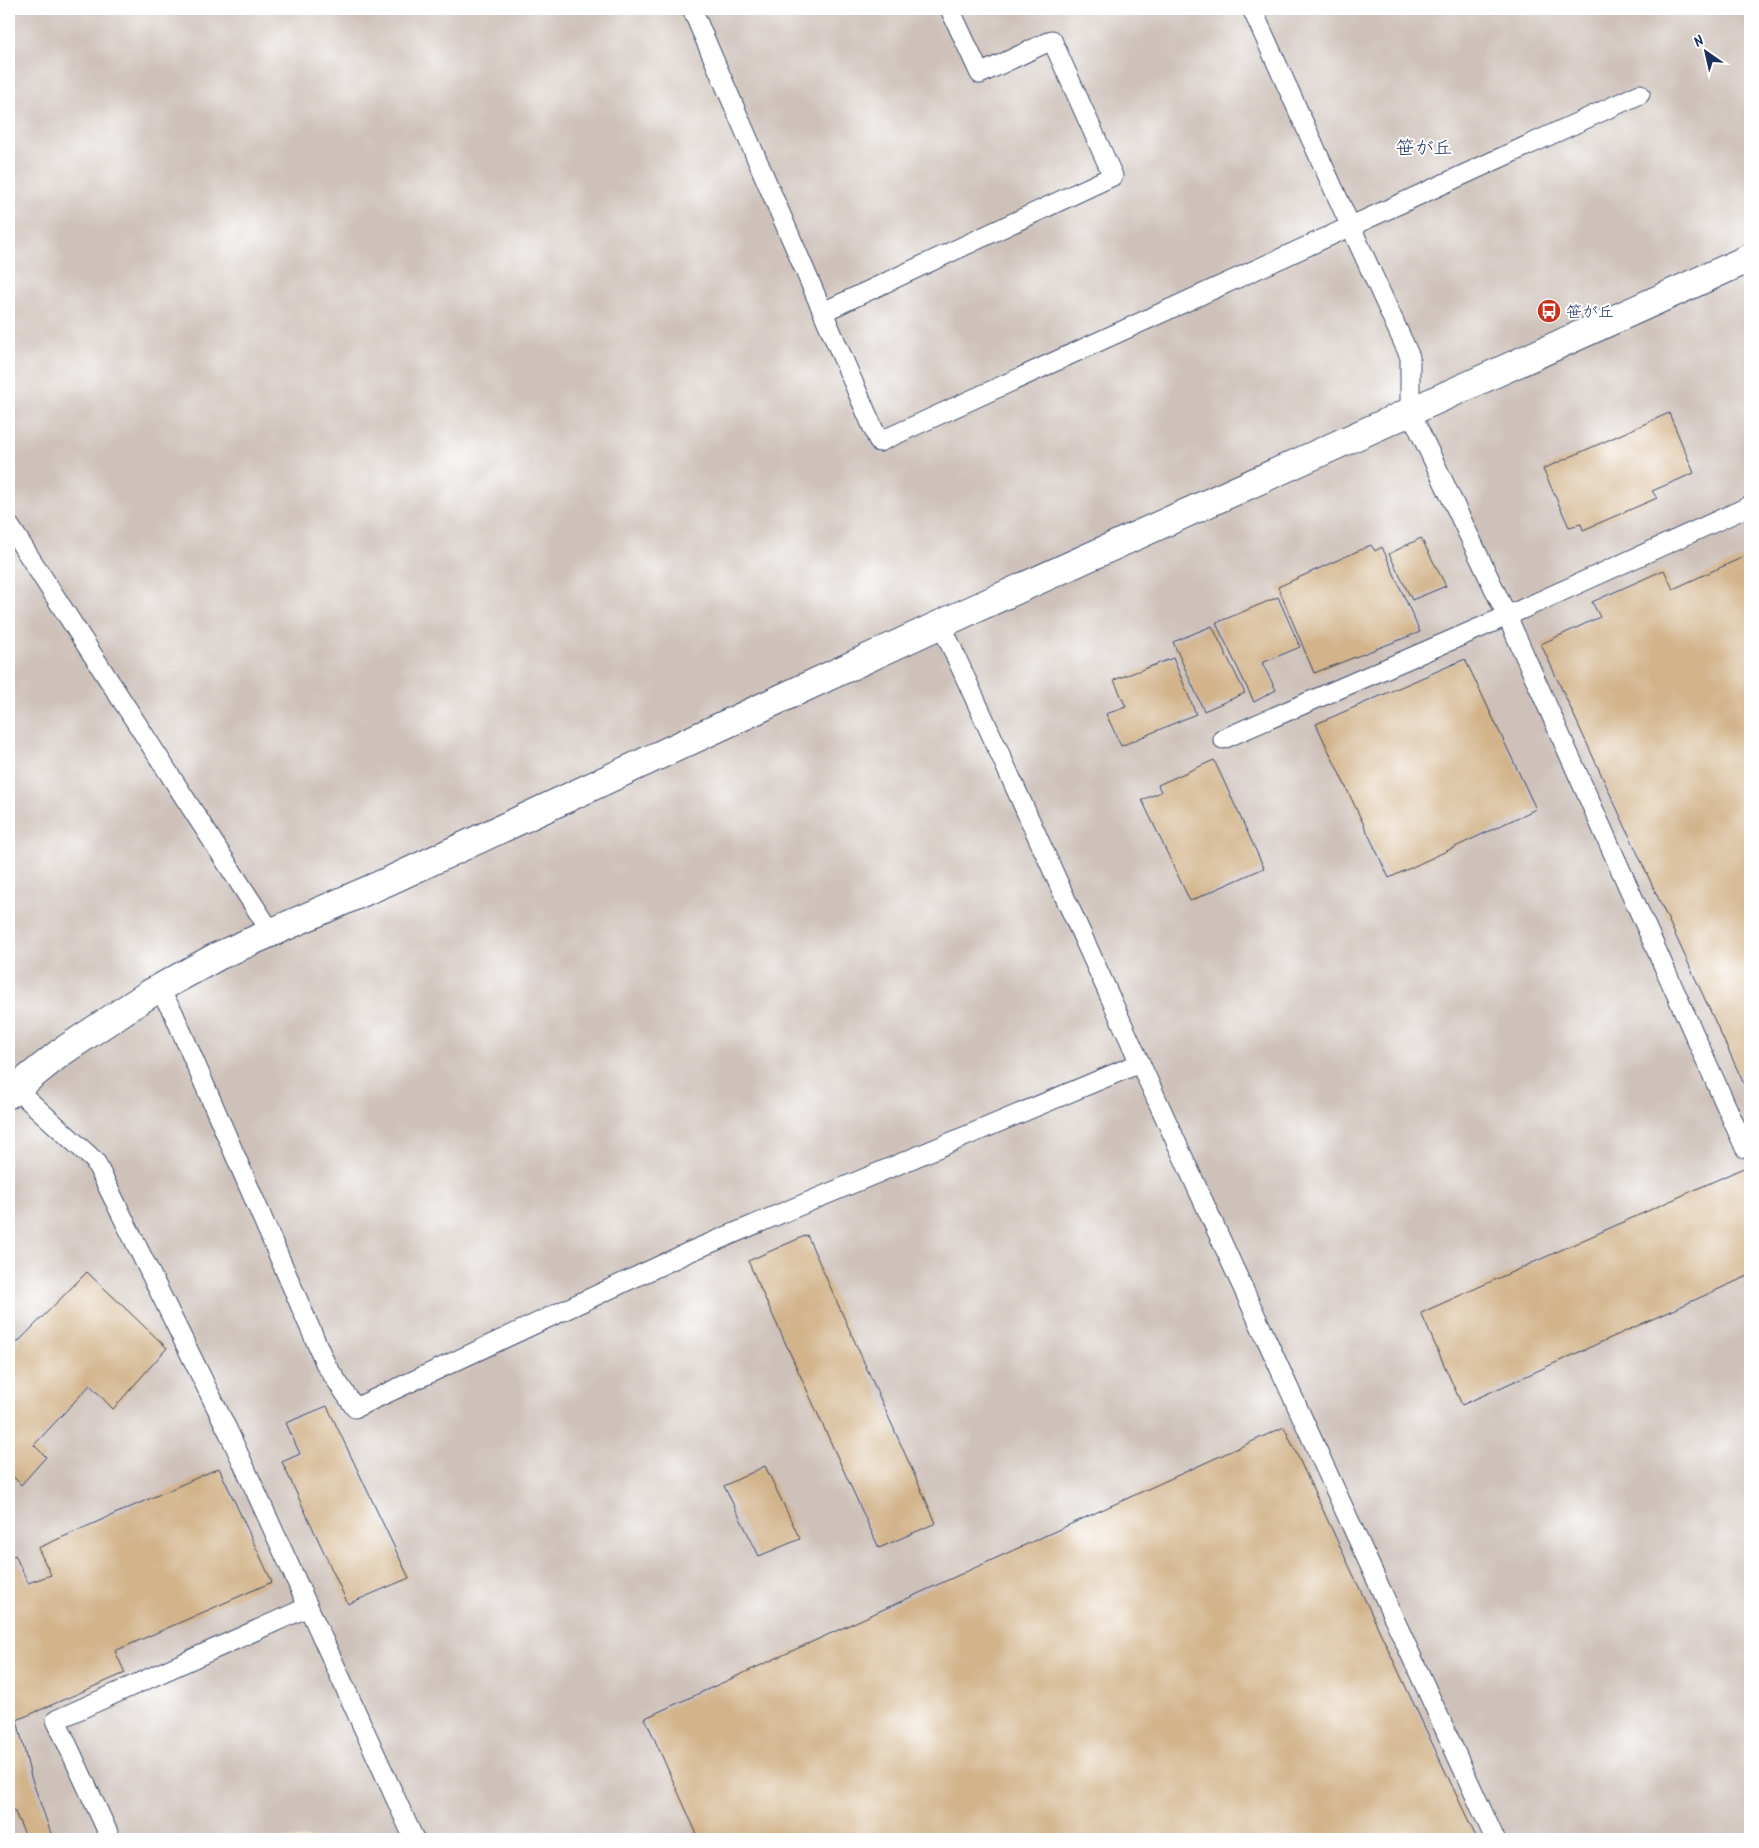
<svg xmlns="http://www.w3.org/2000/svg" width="1759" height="1848" viewBox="0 0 1759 1848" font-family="Kalam,'Klee One',sans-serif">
	<rect width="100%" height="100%" fill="#fff"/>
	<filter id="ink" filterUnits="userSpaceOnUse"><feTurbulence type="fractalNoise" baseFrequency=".02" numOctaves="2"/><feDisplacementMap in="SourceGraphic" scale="10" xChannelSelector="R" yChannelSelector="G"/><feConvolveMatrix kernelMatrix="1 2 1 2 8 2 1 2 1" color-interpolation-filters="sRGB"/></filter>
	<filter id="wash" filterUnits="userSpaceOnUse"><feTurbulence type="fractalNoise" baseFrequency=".0096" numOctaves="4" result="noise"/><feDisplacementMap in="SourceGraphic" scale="20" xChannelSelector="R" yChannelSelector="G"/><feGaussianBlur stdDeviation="1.12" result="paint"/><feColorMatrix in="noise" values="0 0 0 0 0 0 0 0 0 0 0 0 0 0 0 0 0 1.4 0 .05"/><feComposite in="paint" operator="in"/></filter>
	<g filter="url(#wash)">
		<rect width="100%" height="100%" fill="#f1e2c5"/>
		<rect fill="#cec1ba" x="9" y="9" width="1741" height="1830"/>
		<g id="blocks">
			<g fill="#d2b38a">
				<polygon points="1669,413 1694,473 1652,491 1657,498 1583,530 1581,524 1569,527 1543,469"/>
				<polygon points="1421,538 1446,586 1412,600 1389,554"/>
				<polygon points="1371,545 1375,551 1382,547 1420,632 1314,673 1278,587"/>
				<polygon points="1750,554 1750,1097 1541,644 1600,617 1592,602 1664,570 1673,589"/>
				<polygon points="1278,597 1300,647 1262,663 1276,690 1254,702 1216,623"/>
				<polygon points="1212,626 1245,693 1204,711 1173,642"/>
				<polygon points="1173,658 1196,714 1121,746 1106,714 1126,707 1114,680"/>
				<polygon points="1465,659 1536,809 1389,878 1316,724"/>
				<polygon points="1214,760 1264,868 1190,901 1142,800 1161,792 1158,785"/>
				<polygon points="1750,1165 1750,1275 1462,1405 1421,1313"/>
				<polygon points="807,1235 936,1523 879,1548 748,1261"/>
				<polygon points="87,1272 167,1348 113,1409 90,1385 34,1445 46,1457 21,1485 9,1472 9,1351"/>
				<polygon points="327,1406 409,1578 348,1604 282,1462 300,1454 286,1423"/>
				<polygon points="1284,1427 1477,1839 699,1839 645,1718"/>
				<polygon points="1750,1443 1750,1464 1747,1454"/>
				<polygon points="765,1466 800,1539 759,1556 724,1486"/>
				<polygon points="219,1468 272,1582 115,1651 125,1673 17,1720 31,1777 53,1839 27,1839 14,1810 9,1814 9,1558 15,1555 28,1583 51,1575 38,1548"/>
			</g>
		</g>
	</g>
	<g filter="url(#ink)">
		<use href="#blocks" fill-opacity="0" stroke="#3b4a6d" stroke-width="1"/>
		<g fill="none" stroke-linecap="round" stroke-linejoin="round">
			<g stroke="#3b4a6d" stroke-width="21">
				<g id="service">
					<polyline points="692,9 879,442 1640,94"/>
					<polyline points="1252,9 1410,357 1410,411 1507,616 1745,1148"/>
					<polyline points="823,312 1113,176 1052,40 980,74 950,9"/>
					<polyline points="9,525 271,932"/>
					<polyline points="941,624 1140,1063 1495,1839"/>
					<polyline points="1223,739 1507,616 1750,506"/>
					<polyline points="158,989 173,1012 326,1365 355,1408 689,1252 1140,1063"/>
					<polyline points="15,1088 95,1161 229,1433 414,1839"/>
					<polyline points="111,1839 56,1720 308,1607"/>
				</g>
			</g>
			<g stroke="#3b4a6d" stroke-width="30">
				<polyline id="tertiary" points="9,1094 60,1053 102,1025 149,994 218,956 391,880 941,624 1750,258"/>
			</g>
			<use href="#service" stroke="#fff" stroke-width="19"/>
			<use href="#tertiary" stroke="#fff" stroke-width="28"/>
		</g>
	</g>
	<defs>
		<g id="bus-disc" transform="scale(1.25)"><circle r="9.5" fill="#c8321e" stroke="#fff"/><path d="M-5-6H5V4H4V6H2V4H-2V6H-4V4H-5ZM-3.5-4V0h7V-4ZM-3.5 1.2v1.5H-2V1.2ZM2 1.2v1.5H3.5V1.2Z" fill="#fff"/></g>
	</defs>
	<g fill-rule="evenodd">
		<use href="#bus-disc" x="1549" y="311"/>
	</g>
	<g text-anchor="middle" stroke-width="4" stroke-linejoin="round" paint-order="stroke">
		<g font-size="16" fill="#1b2f5e" stroke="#fff" text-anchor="start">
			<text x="1566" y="317">笹が丘</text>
		</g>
		<g font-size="19" fill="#1b2f5e" stroke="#fff">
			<text x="1424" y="154">笹が丘</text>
		</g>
	</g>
	<rect width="1759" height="1848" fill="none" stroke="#fff" stroke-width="30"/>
	<g transform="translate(1706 52) rotate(326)" stroke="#ffffff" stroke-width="4" paint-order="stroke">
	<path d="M0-4L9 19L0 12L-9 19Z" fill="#1b2f5e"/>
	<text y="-8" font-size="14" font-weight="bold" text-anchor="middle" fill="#1b2f5e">N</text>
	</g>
</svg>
